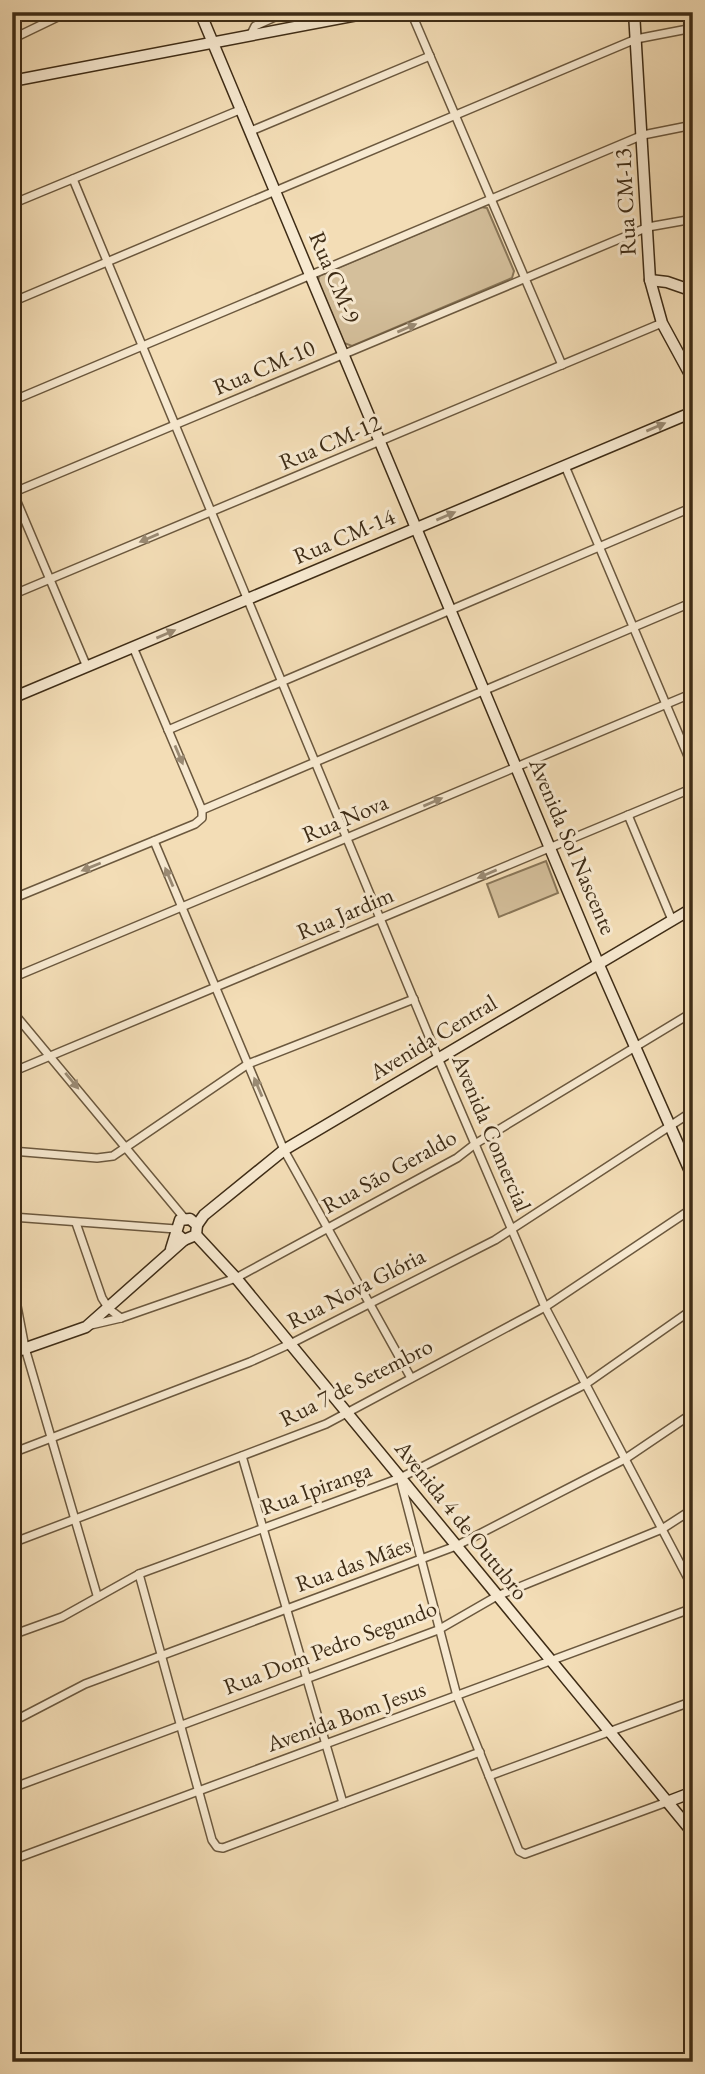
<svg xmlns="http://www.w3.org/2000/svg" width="705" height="2074" viewBox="0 0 705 2074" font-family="'EB Garamond',serif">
	<rect width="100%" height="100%" fill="#f3ddb6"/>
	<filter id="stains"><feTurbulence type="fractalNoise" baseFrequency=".00286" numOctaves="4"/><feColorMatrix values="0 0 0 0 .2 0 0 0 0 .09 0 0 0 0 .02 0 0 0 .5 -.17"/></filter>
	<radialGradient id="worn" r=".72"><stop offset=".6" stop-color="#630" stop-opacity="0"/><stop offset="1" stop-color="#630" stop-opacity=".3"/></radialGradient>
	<g fill="#d4bf9b" stroke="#897658" stroke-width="2">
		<polygon points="481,207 487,208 514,271 512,278 352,346 344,343 318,281 319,276"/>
		<polygon points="546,861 558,893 499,917 487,884"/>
	</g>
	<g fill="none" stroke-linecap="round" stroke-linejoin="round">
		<g stroke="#6b583e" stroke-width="10">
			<g id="street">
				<polyline points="411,12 562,365"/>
				<polyline points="250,36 255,26 286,12"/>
				<polyline points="12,39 68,12"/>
				<polyline points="251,131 430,56"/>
				<polyline points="73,179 438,1058 545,1307 693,1588"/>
				<polyline points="12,204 242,109"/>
				<polyline points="12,302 636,39 693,28"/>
				<polyline points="12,401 643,135 693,125"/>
				<polyline points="565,466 693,768"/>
				<polyline points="12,490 87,667"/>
				<polyline points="12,493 648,227 693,219"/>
				<polyline points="12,595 662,323"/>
				<polyline points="168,730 693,507"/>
				<polyline points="202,810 693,602"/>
				<polyline points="628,815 672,920"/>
				<polyline points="154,841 284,1150 411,1378"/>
				<polyline points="12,899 195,824 202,818 202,810 133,647"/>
				<polyline points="12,978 693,693"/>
				<polyline points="12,1011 185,1219"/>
				<polyline points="12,1072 693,788"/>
				<polyline points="12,1151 97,1158 113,1156 248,1064 414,999"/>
				<polyline points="12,1217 176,1229"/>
				<polyline points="76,1223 102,1298 109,1309 121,1318"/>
				<polyline points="12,1280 25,1348 97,1595"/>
				<polyline points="91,1325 121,1318 236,1278 457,1158 475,1144 693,1012"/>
				<polyline points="12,1453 250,1362 290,1344 495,1240 693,1111"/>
				<polyline points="242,1456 343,1803"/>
				<polyline points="401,1482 457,1696 519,1851 525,1854 667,1802"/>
				<polyline points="12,1543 326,1424 545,1307 693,1208"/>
				<polyline points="139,1574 212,1840 217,1847 223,1848 480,1752"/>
				<polyline points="12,1635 62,1617 139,1574 400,1478 586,1384 693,1309"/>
				<polyline points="12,1722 85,1684 456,1546 625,1459 693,1413"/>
				<polyline points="489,1776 693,1701"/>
				<polyline points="12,1788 438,1630 497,1596 662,1529 693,1509"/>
				<polyline points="12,1860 693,1608"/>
			</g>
		</g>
		<g stroke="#3e2c16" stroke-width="13">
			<g id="secondary">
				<polyline points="200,12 598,963 693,1178"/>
				<polyline points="634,12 650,280 662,323 693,380"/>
				<polyline points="12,81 373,12"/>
				<polyline points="650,280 667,282 693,291"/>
				<polyline points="12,698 693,412"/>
				<polyline points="197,1225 204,1215 284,1150 693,908"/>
				<polyline points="196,1235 236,1278 693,1833"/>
				<polyline points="171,1249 180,1220 190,1219 197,1225 196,1235 184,1240 177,1234"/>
				<polyline points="12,1353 86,1327 184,1240"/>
				<polyline points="667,1802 693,1792"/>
			</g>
		</g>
		<use href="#street" stroke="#f7e9d0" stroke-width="7"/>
		<use href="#secondary" stroke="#f7e9d0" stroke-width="10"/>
	</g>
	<defs><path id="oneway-solid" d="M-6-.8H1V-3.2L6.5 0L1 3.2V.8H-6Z" transform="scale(1.75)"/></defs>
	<g fill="#9a8a73">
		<use href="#oneway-solid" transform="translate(407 328) rotate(-23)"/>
		<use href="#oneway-solid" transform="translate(656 427) rotate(-23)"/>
		<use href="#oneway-solid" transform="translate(446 516) rotate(-23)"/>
		<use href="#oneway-solid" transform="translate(149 538) rotate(157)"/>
		<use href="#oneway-solid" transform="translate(166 634) rotate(-23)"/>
		<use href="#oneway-solid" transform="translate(179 755) rotate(67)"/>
		<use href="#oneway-solid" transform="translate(433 802) rotate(-23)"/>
		<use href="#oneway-solid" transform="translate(91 867) rotate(158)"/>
		<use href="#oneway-solid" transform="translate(487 874) rotate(157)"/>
		<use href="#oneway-solid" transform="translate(169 877) rotate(-113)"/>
		<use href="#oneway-solid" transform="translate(72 1081) rotate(50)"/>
		<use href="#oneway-solid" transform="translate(258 1087) rotate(-113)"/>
	</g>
	<g text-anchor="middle" stroke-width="6" stroke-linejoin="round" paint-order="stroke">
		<g font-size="23" fill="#3e2c16" stroke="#f7e9d0">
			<text transform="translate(625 202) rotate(-93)" y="8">Rua CM-13</text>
			<text transform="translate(335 277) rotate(67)" y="8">Rua CM-9</text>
			<text transform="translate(264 367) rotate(-23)" y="8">Rua CM-10</text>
			<text transform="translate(330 442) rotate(-23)" y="8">Rua CM-12</text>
			<text transform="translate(344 536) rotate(-23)" y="8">Rua CM-14</text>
			<text transform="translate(345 818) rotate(-23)" y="8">Rua Nova</text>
			<text transform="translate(573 846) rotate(67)" y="8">Avenida Sol Nascente</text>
			<text transform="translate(345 913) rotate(-23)" y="8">Rua Jardim</text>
			<text transform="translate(433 1037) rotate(-31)" y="8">Avenida Central</text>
			<text transform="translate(492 1133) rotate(67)" y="8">Avenida Comercial</text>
			<text transform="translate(389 1171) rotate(-29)" y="8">Rua São Geraldo</text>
			<text transform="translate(356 1288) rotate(-27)" y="8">Rua Nova Glória</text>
			<text transform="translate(356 1382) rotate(-27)" y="8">Rua 7 de Setembro</text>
			<text transform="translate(316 1488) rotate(-20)" y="8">Rua Ipiranga</text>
			<text transform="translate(462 1520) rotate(51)" y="8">Avenida 4 de Outubro</text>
			<text transform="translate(353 1564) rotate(-20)" y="8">Rua das Mães</text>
			<text transform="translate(330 1647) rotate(-21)" y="8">Rua Dom Pedro Segundo</text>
			<text transform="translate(346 1716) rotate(-20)" y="8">Avenida Bom Jesus</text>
		</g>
	</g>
	<rect width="705" height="2074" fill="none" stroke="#f3ddb6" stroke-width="42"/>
	<rect x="14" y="14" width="677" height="2046" fill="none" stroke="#3e2c16" stroke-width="3.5"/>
	<rect x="21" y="21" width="663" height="2032" fill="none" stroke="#3e2c16" stroke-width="2"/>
	<rect width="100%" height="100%" filter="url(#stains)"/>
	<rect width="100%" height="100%" fill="url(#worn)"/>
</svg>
